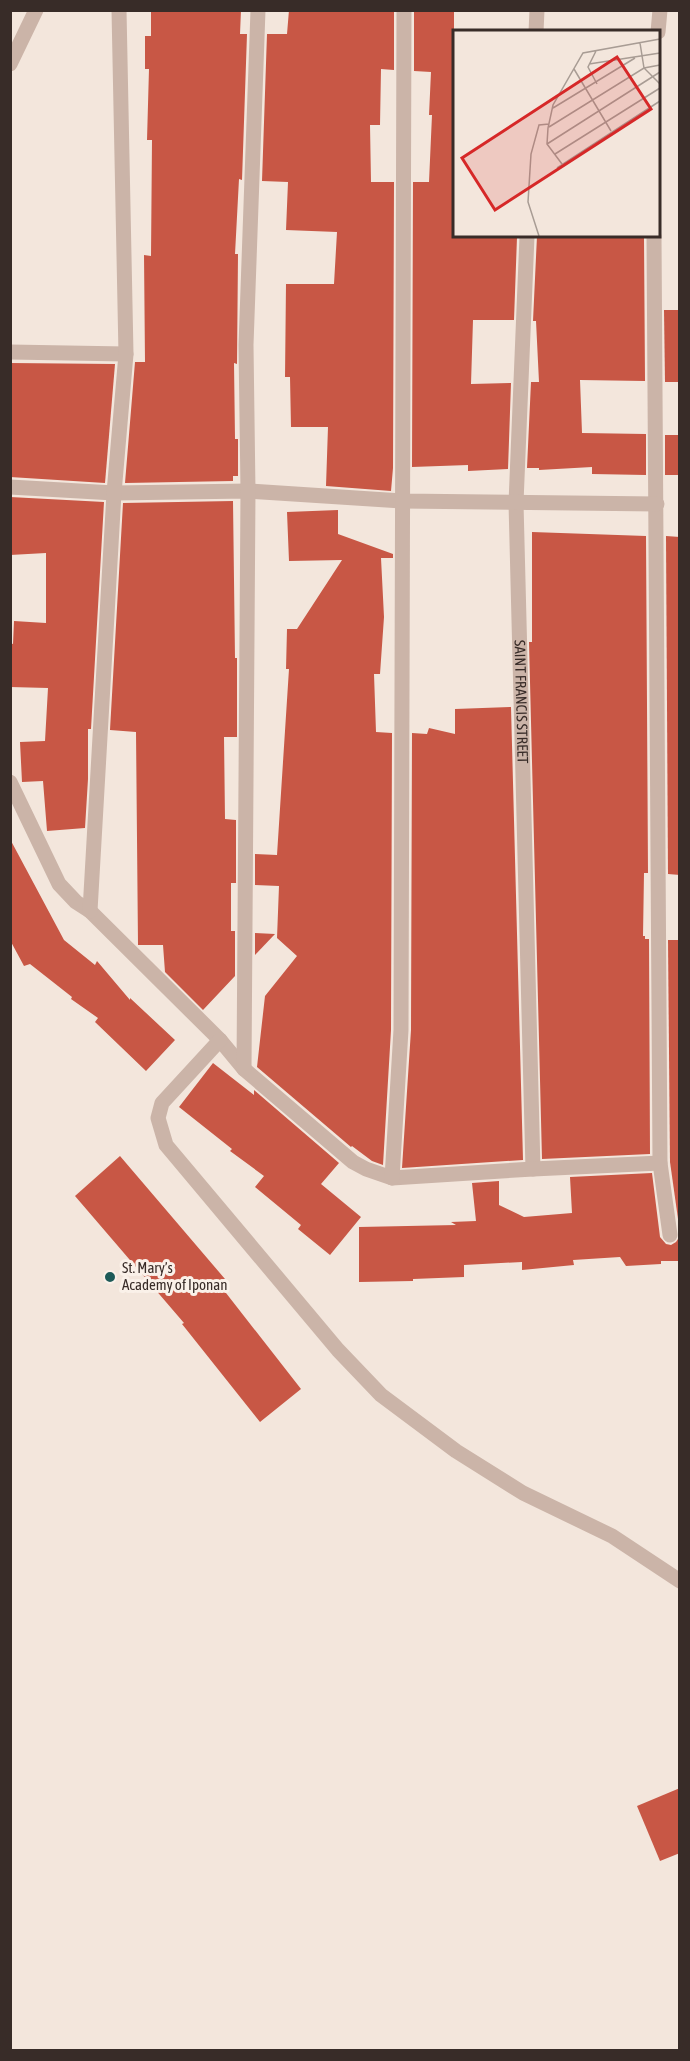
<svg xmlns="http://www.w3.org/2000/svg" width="690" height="2061" viewBox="0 0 690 2061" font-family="'Asap Condensed',sans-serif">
	<rect width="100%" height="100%" fill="#f3e6dc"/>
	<g fill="#c85745">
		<polygon points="151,10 241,10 240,34 247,34 242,180 239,179 235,254 238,254 237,364 234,363 235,439 238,439 238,476 233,476 233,481 125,483 135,362 145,362 144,255 151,256 152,140 147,140 149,69 145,69 145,36 151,36"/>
		<polygon points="289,10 394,10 394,70 381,69 380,125 370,125 371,182 394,182 393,468 391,491 326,486 328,427 291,427 290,377 285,377 286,284 334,284 337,232 286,230 288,182 262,181 267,34 287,34"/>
		<polygon points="414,10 454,10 454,236 517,237 514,320 473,320 471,384 511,383 508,469 468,471 468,465 412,467 413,182 429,182 432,115 429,115 431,72 414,71"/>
		<polygon points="537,236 644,238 645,381 580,380 582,433 646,434 646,475 592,474 592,467 539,470 539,468 527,468 531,382 539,382 536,321 533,321"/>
		<polygon points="664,310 680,310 680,382 665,382"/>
		<polygon points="10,363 115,364 105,483 10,477"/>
		<rect x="665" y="435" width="15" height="40"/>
		<polygon points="10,497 104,502 91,729 88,729 88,779 85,828 47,831 43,781 22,782 20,742 45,741 48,688 10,687 10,643 13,644 14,621 46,623 46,553 10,555"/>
		<polygon points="233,501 235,658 237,658 237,737 224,737 225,819 236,820 236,883 231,883 231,931 235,931 235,976 203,1010 165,972 163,945 138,945 136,732 110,730 123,503"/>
		<polygon points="338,510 338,534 393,554 393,558 381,558 384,617 380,674 374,674 376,732 392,733 391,1030 383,1165 372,1161 352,1146 351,1147 257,1067 265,996 297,956 277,938 279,886 255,885 255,854 277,855 289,669 286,669 287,629 297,629 342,560 289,561 287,512"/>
		<polygon points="532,532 646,536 648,873 644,873 643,936 645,936 645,939 649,939 650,1154 542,1159 529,642 532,642"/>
		<polygon points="666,536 680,537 680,875 668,874"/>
		<polygon points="511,707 523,1160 402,1168 411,1030 412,733 427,734 429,728 455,734 455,709"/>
		<polygon points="10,839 64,940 95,965 97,961 130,1000 130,998 175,1040 146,1071 95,1022 98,1018 71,999 72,997 30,964 24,966 10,940"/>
		<polygon points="255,933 275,934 255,955"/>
		<polygon points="668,940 680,940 680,1233 670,1162"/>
		<polygon points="213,1063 254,1095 254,1090 339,1163 321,1184 361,1217 330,1255 298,1229 301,1225 255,1187 264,1176 230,1151 232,1149 179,1107"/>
		<polygon points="120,1156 225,1279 219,1284 301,1389 260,1422 182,1324 184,1323 75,1196"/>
		<polygon points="652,1173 660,1237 666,1244 671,1245 676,1242 680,1236 680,1261 661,1261 661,1264 626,1266 620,1257 573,1260 574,1265 522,1270 522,1262 464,1265 464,1277 413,1279 413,1281 359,1282 359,1227 456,1225 451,1222 476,1221 472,1183 499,1181 499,1205 524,1217 572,1213 570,1177"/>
		<polygon points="680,1788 680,1853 660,1861 637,1806"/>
	</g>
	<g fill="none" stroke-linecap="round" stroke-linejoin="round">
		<g stroke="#cbb4a8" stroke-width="15">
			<polyline points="536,32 537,10"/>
			<polyline points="658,32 660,10"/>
			<polyline points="10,64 36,10"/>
			<path id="s1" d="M527,236L516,503L533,1169"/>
			<polyline points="654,236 660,1163 670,1235"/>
			<polyline points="10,352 126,354"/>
			<polyline points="10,487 114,493 248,491 402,501 657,504"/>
			<polyline points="10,782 59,884 76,902 90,911 220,1040 244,1069 353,1162 366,1169 392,1178 533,1169 660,1163"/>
			<polyline points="90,911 114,493 126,354 119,10"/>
			<polyline points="220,1040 162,1103 158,1118 166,1145 338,1350 381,1395 456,1451 523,1493 612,1536 680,1581"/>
			<polyline points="244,1069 248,491 246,345 258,10"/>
			<polyline points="392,1178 401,1030 404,10"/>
		</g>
	</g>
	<circle fill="#1d5a58" stroke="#faf1e9" stroke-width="2" cx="110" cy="1277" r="6"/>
	<g text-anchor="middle" stroke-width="6" stroke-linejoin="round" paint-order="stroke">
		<g font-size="15" fill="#382c28" stroke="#faf1e9">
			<text dy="5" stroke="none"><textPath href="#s1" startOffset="466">SAINT FRANCIS STREET</textPath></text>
		</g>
		<g font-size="15" fill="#382c28" stroke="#faf1e9" text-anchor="start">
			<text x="122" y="1273">St. Mary’s<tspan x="122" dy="17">Academy of Iponan</tspan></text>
		</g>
	</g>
	<g transform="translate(453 30)">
		<rect width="207" height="207" fill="#f3e6dc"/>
		<path fill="none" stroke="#a89c94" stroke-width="1.5" d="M187,13L191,38L207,54M143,21L135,37L144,54M136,34L207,23M121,39L158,101M100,78L182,28M96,97L191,38L207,35M94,114L207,42M102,124L207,58M109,134L94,114L95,98L100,75L130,23L207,9M104,138L207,71M86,206L75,172L78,124L86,95L96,94"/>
		<path fill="#d62828" fill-opacity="0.15" stroke="#d62828" stroke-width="3" d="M164,27L198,79L42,180L9,128Z"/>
		<rect width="207" height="207" fill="none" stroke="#382c28" stroke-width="3"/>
	</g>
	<rect width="690" height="2061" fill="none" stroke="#382c28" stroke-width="24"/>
</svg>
